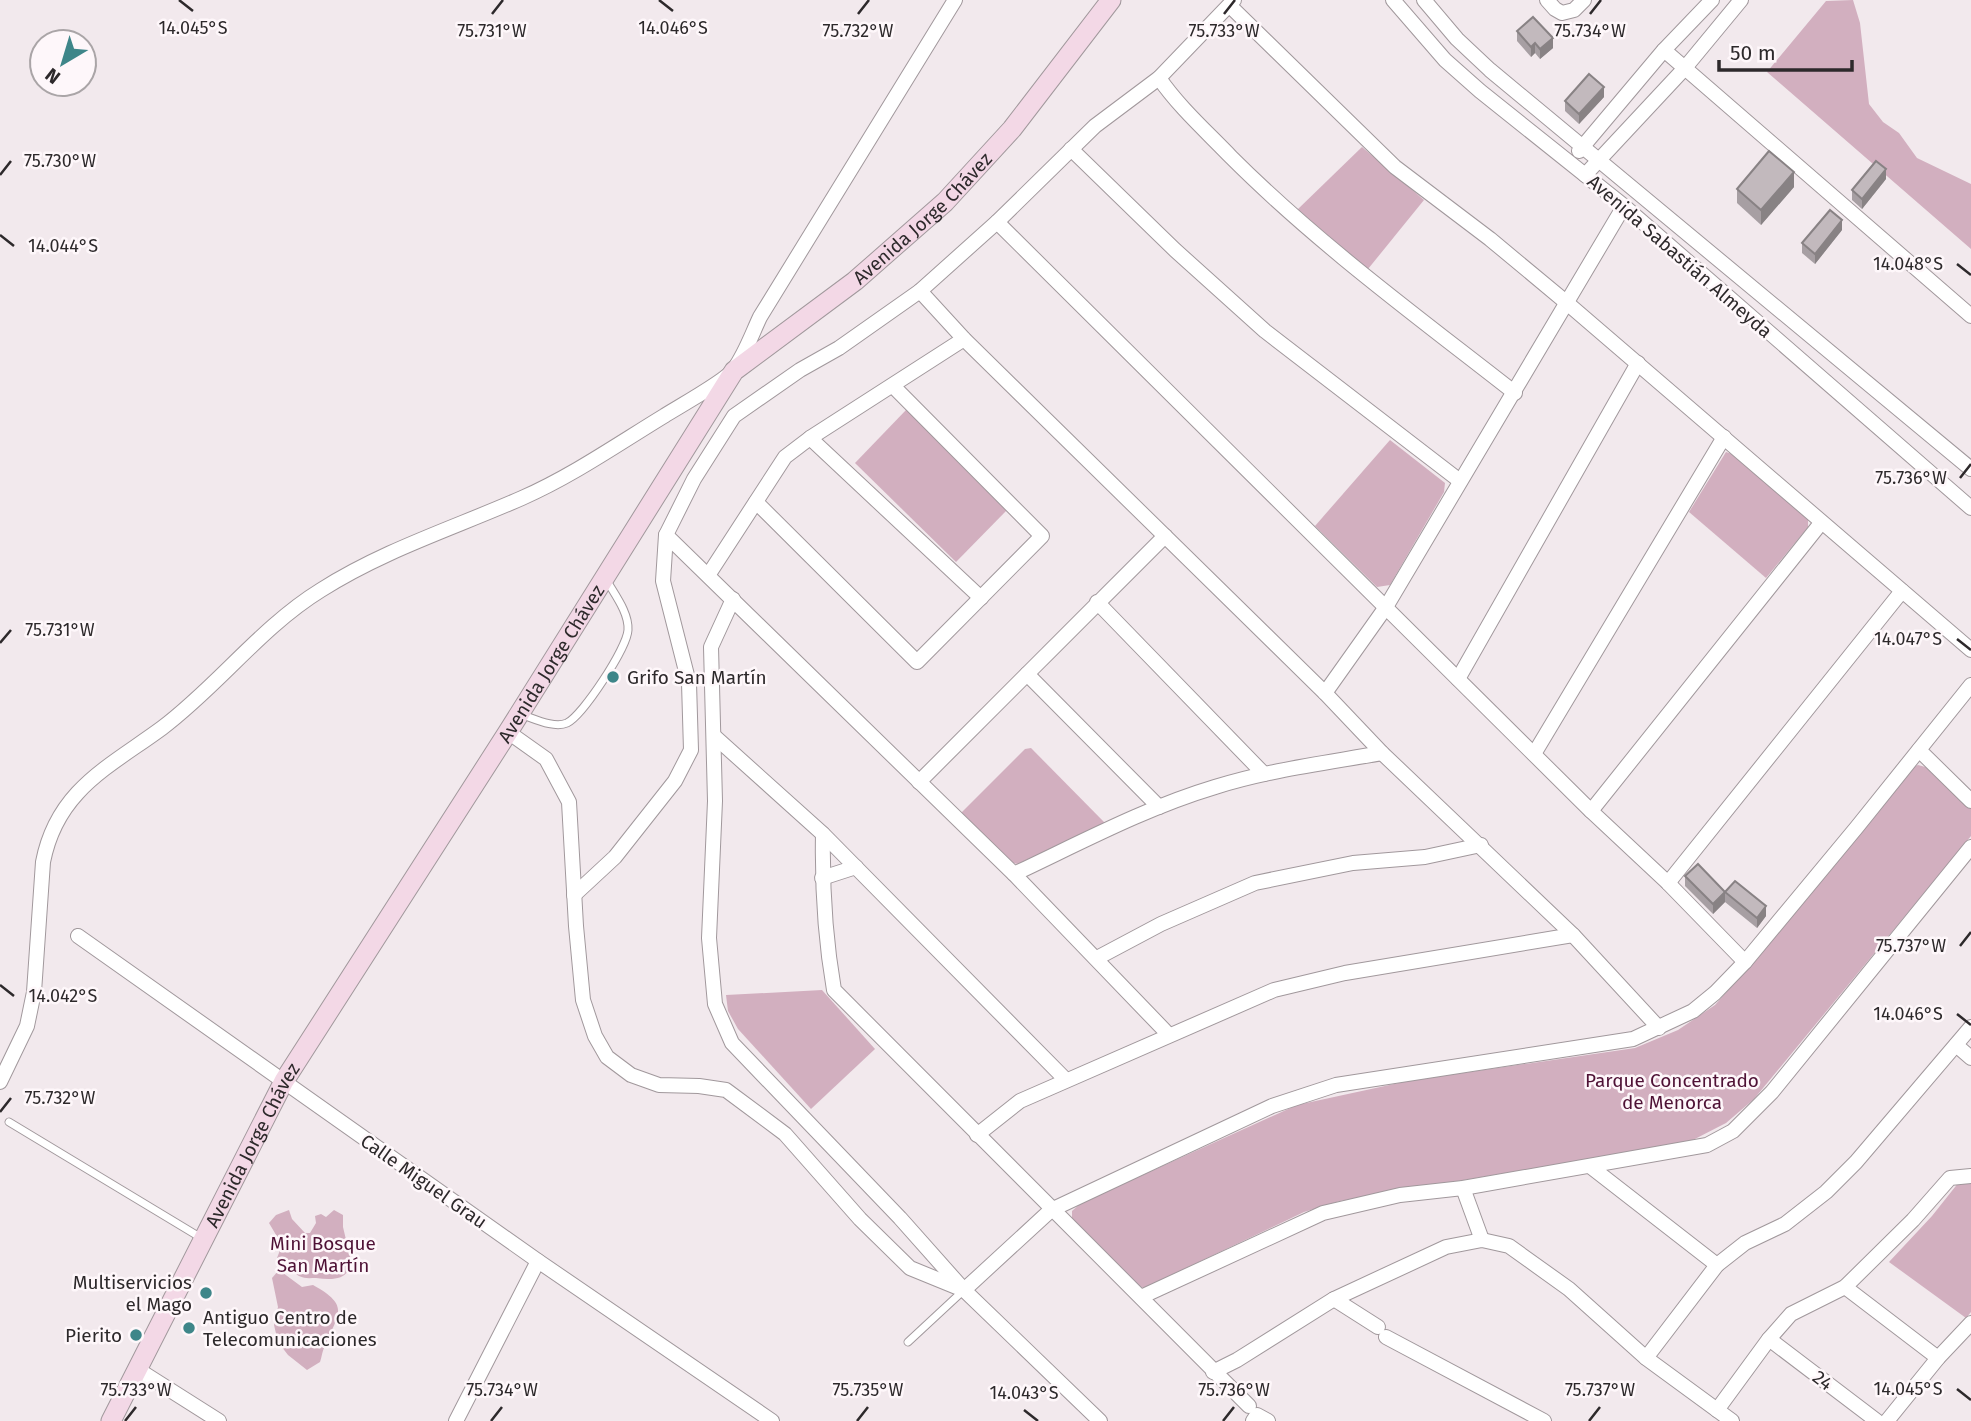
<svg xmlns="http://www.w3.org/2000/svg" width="1971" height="1421" viewBox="0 0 1971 1421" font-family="'Fira Sans',sans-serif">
	<rect width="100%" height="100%" fill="#f2e9ed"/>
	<g fill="#d2afbf">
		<polygon points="1853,0 1860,23 1869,104 1883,122 1899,133 1917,158 1971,184 1971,249 1767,72 1826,1"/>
		<polygon points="1362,147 1424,200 1368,269 1297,210"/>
		<polygon points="907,409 1007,510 956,562 855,463"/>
		<polygon points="1390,440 1445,483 1444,492 1390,585 1377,587 1315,526"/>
		<polygon points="1726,452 1738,456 1808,518 1808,527 1766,578 1689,512"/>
		<polygon points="1031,748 1105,823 1018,864 1007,862 960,814 1025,749"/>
		<polygon points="1918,765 1929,768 1971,808 1971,836 1754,1099 1726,1123 1689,1142 1340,1201 1304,1212 1144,1288 1137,1285 1072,1219 1072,1211 1081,1203 1297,1105 1408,1081 1635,1048 1678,1030 1715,1005 1738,979 1912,768"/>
		<polygon points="822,990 875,1049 811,1109 738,1029 728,1011 726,995"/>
		<polygon points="1967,1181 1971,1184 1971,1312 1966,1318 1889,1262 1932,1216 1959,1182"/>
		<path d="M289,1210L292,1219L305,1233H310L316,1223L315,1216L321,1214L326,1217L334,1210L343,1215V1227L351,1261C349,1281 332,1280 316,1278C310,1278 305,1279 299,1276C290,1271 285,1264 277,1258L282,1245L269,1223L276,1215Z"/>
		<path d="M279,1270L302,1287L313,1285C351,1306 338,1314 325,1346C322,1351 322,1357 320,1362L307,1370L288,1355L278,1342L274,1325L278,1307L272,1278Z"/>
	</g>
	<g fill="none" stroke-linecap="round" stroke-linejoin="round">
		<g stroke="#a1989c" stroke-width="9">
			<g id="service">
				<path d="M520,714C533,718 554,729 567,723C583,715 627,648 628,630C629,613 615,595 607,581"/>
				<polyline points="9,1122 203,1239"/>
				<polyline points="908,1342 964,1290"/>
			</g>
		</g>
		<g stroke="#a1989c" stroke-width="16">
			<g id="minor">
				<polyline points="1393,0 1445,60 1480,91 1624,206 1971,508"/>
				<polyline points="1424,0 1457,39 1490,70 1971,469"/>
				<polyline points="1547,0 1555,9 1562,13 1574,10 1584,0"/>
				<polyline points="1230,6 1395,167 1490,239 1567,303 1971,650"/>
				<polyline points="1664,50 1971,316"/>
				<path d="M1159,78C1179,107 1206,131 1231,157C1318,244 1418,317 1515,393"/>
				<polyline points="1071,149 1175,250 1265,331 1460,481"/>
				<polyline points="1579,151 1664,50 1712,0"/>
				<polyline points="1585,175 1684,69 1741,0"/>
				<polyline points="997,222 1591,811 1668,883 1745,962"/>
				<polyline points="920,291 964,339 1325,693 1382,753 1573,935 1659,1028"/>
				<polyline points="810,438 981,598"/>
				<polyline points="756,502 917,662 1042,536 893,386"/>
				<polyline points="666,535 1014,874 1169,1035"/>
				<polyline points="709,574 785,457 810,438 964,339"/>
				<polyline points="733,599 711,647 715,801 709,938 715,1004 732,1043 900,1218 964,1290 1100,1421"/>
				<polyline points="1097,602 1264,774"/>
				<polyline points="1027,674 1159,807"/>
				<polyline points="1458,679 1638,363"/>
				<polyline points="1325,693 1386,607 1624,206"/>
				<polyline points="508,732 546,759 569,802 576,926 583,1000 595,1036 607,1057 631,1075 659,1085 699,1086 726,1090 785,1134 860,1219 910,1268 959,1288"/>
				<polyline points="714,736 823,834 1066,1080"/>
				<polyline points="1919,750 1971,801"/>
				<polyline points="1534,754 1724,437"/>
				<polyline points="919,782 1165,536"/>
				<polyline points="1591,811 1821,523"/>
				<path d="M823,834C822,887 825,938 834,990L1249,1406"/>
				<path d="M1014,874C1080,843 1145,808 1215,787C1269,770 1326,763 1382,753"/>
				<polyline points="822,878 856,867"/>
				<polyline points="1668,883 1902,591"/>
				<polyline points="574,895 615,857 675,781 691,750 689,683 663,581 666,535 694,479 734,416 800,370 839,348 920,291 997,222 1095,126 1159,78 1234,0"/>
				<polyline points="78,936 538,1261 772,1421"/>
				<polyline points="1097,958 1161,924 1255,883 1353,863 1425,857 1481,845"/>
				<polyline points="1956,1045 1971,1058"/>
				<path d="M0,1082L27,1026L34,992L43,862C57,790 109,767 162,728C218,686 261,627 321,590C384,550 454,528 522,498C572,476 618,444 664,416C678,407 727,380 734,369C745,354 752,334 760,317L955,0"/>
				<polyline points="977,1135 1020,1101 1274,990 1345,973 1573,935"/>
				<polyline points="1591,1167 1717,1265"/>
				<polyline points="1463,1188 1482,1240"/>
				<polyline points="1845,1287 1938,1358"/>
				<polyline points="964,1290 1051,1210 1272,1106 1336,1085 1633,1039 1693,1011 1715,993 1745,962 1857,827 1971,685"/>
				<polyline points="1141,1297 1323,1213 1400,1195 1463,1188 1707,1145 1733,1131 1772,1092 1971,847"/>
				<polyline points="1334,1299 1378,1327"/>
				<polyline points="1386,1337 1544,1421"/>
				<polyline points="1769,1339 1877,1421"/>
				<polyline points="1646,1358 1717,1265 1745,1243 1785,1224 1826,1192 1856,1162 1971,1027"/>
				<polyline points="137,1369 219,1421"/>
				<polyline points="1213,1372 1237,1360 1334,1299 1446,1247 1482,1240 1509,1246 1569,1289 1646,1358 1732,1421"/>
				<polyline points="1717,1410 1769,1339 1791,1314 1845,1287 1913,1220 1950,1178 1971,1176"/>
				<polyline points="456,1421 538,1261"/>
				<polyline points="1253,1421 1257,1415 1268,1421"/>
				<polyline points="1887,1421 1938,1358 1971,1323"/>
			</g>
		</g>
		<g stroke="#a1989c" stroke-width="21">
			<g id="secondary">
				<path id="s1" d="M111,1421L284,1081L508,732L734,371L855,281L945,202L1012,129L1111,0"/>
			</g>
		</g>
		<use href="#service" stroke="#fff" stroke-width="7"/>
		<use href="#minor" stroke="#fff" stroke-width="14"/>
		<use href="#secondary" stroke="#f3d8e6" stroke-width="19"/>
	</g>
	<g fill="#a79fa3">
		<polygon points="1517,31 1553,48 1540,59 1535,53 1531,57 1517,41"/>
		<polygon points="1604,97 1579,124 1565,111 1565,101"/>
		<polygon points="1886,179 1862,209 1852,200 1852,190"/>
		<polygon points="1794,187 1761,225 1737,203 1737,189"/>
		<polygon points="1842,230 1815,264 1802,253 1802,243"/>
		<polygon points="1685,876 1725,892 1766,916 1757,928 1725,902 1713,914 1685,886"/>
	</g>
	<g fill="#888284">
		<polygon points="1553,38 1553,48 1540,59 1540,49"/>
		<polygon points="1535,43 1535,53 1531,57 1531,47"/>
		<polygon points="1604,87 1604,97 1579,124 1579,114"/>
		<polygon points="1886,169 1886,179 1862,209 1862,199"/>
		<polygon points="1794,172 1794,187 1761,225 1761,210"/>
		<polygon points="1842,220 1842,230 1815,264 1815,254"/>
		<polygon points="1725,892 1725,902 1713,914 1713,904"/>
		<polygon points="1766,906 1766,916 1757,928 1757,918"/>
	</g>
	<g fill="#c2b9bd" stroke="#888284" stroke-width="2">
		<polygon points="1533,17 1553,38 1540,49 1535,43 1531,47 1517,31"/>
		<polygon points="1589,74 1604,87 1579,114 1565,101"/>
		<polygon points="1769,151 1794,172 1761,210 1737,189"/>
		<polygon points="1876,161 1886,169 1862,199 1852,190"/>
		<polygon points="1830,210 1842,220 1815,254 1802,243"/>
		<polygon points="1698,864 1725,892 1713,904 1685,876"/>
		<polygon points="1735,881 1766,906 1757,918 1725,892"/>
	</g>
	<path fill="none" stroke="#2d292b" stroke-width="2.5" d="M179,0L193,11M659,0L673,11M492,14L503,0M858,14L869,0M1224,14L1235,0M1590,14L1601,0M0,175L11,161M0,235L14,246M1957,264L1971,275M1960,478L1971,464M1957,639L1971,650M0,643L11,630M1960,946L1971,932M0,985L14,996M1957,1014L1971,1025M0,1112L11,1098M1957,1389L1971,1400M1024,1410L1038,1421M125,1421L136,1407M491,1421L502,1407M857,1421L868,1407M1223,1421L1234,1407M1589,1421L1600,1407"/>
	<g fill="#3e8689" stroke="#fef7fa" stroke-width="2.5">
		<circle cx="613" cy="677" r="7"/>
		<circle cx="206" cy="1293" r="7"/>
		<circle cx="189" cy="1328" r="7"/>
		<circle cx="136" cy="1335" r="7"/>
	</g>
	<g text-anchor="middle" stroke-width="5" stroke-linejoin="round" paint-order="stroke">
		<g font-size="19" fill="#2d292b" stroke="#fef7fa">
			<text dy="7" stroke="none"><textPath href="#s1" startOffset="1465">Avenida Jorge Chávez</textPath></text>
			<text transform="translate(1680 256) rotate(41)" y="7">Avenida Sabastián Almeyda</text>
			<text dy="7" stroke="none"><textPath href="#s1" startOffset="877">Avenida Jorge Chávez</textPath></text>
			<text dy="7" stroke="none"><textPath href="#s1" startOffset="310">Avenida Jorge Chávez</textPath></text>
			<text transform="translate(424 1181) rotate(35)" y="7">Calle Miguel Grau</text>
			<text transform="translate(1823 1380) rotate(37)" y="7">24</text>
		</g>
		<g font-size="19" fill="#2d292b" stroke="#fef7fa" text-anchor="start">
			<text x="627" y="684">Grifo San Martín</text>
			<text x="192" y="1289" text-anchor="end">Multiservicios<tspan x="192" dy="22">el Mago</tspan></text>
			<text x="203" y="1324">Antiguo Centro de<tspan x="203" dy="22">Telecomunicaciones</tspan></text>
			<text x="122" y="1342" text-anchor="end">Pierito</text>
		</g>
		<g font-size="19" fill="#4e1135" stroke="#fef7fa">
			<text x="1672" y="1087">Parque Concentrado<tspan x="1672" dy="22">de Menorca</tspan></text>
			<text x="323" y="1250">Mini Bosque<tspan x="323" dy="22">San Martín</tspan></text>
		</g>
	</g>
	<g font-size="18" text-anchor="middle" fill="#2d292b" stroke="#fef7fa" stroke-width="5" stroke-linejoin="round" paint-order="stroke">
		<text x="193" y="34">14.045°S</text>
		<text x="673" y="34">14.046°S</text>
		<text x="492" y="37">75.731°W</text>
		<text x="858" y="37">75.732°W</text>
		<text x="1224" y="37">75.733°W</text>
		<text x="1590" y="37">75.734°W</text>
		<text x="60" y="167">75.730°W</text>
		<text x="63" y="252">14.044°S</text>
		<text x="1908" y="270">14.048°S</text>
		<text x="1911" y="484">75.736°W</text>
		<text x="60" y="636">75.731°W</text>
		<text x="1908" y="645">14.047°S</text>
		<text x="1911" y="952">75.737°W</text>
		<text x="63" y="1002">14.042°S</text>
		<text x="1908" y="1020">14.046°S</text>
		<text x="60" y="1104">75.732°W</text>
		<text x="1908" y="1395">14.045°S</text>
		<text x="136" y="1396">75.733°W</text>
		<text x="502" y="1396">75.734°W</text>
		<text x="868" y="1396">75.735°W</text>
		<text x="1234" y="1396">75.736°W</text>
		<text x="1600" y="1396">75.737°W</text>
		<text x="1024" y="1399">14.043°S</text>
	</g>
	<g transform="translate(63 63) rotate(218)"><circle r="33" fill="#fef7fa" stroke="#aaa5a7" stroke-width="2"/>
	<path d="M0-5L12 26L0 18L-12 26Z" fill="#3e8689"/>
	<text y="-10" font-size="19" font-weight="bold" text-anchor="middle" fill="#2d292b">N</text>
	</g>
	<path d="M1719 60v10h133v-10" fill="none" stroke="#2d292b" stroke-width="3.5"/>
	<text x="1730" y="60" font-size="21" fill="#2d292b" stroke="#fef7fa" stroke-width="5" paint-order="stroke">50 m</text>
</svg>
